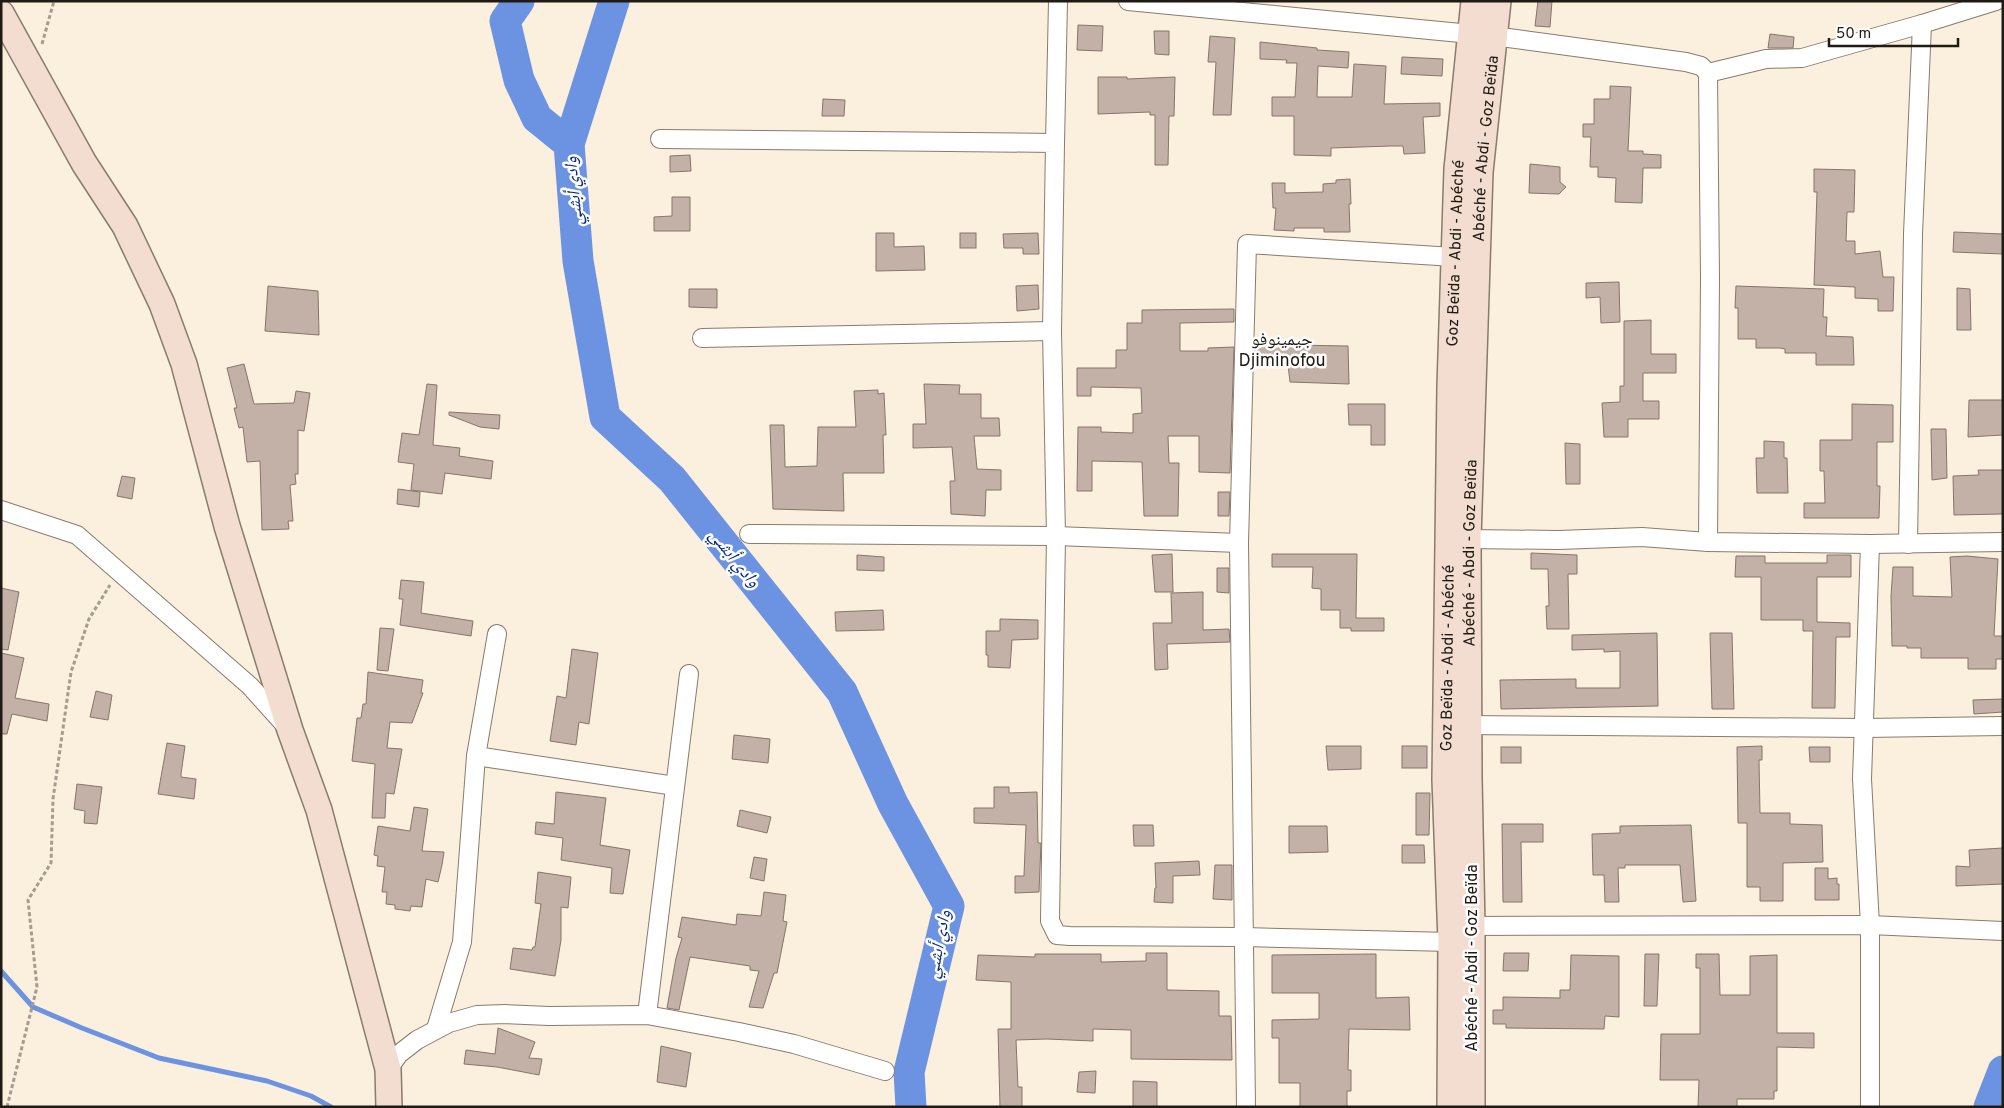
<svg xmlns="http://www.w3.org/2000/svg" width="2004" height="1108" viewBox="0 0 2004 1108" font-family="Overpass,'Noto Naskh Arabic',sans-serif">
	<rect width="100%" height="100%" fill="#fbefde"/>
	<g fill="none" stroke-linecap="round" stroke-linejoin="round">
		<polyline stroke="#6c93e1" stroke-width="5" points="1,971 33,1007 82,1028 159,1058 267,1081 311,1096 331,1107"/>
		<g stroke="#6c93e1" stroke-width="31">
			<polyline points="519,1 505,21 519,80 537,118 569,144"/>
			<polyline points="614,1 569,144 578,261 605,417 672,479 842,692 893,804 949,906 909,1072 911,1107"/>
			<polyline points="1989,1107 2003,1071"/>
		</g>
	</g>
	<g fill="#c3b0a6" stroke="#86756b">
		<polygon points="1538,1 1552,1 1550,27 1535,26"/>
		<polygon points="1078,25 1103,26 1102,51 1077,50"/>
		<polygon points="1154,31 1169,31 1169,55 1155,54"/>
		<polygon points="1770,34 1794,37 1793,48 1768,48"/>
		<polygon points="1210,36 1235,38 1231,115 1213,115 1216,62 1208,62"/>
		<polygon points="1260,42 1317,48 1317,50 1349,52 1348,68 1318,66 1317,97 1352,97 1354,64 1386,66 1384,104 1440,103 1440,116 1423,117 1425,153 1404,154 1403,146 1391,146 1331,148 1331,156 1294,155 1294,116 1272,116 1272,97 1295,97 1297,63 1286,63 1287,60 1260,59"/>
		<polygon points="1402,57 1443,59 1442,76 1401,74"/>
		<polygon points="1098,77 1127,77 1127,79 1175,77 1174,116 1169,116 1168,165 1155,165 1155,115 1150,115 1150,112 1098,114"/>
		<polygon points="1610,86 1631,87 1628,151 1643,151 1643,154 1661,155 1661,168 1643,168 1642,203 1615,202 1616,178 1598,177 1598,167 1590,167 1591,137 1583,137 1583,124 1594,124 1594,99 1610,99"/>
		<polygon points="823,99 845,100 844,116 822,116"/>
		<polygon points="690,155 691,171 670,172 670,156"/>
		<polygon points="1530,164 1560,167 1560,182 1566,187 1559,194 1529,193"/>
		<polygon points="1814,169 1855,170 1854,212 1847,212 1846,241 1855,241 1855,254 1880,251 1883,277 1894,277 1893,311 1878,311 1878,299 1855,298 1855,287 1814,285 1817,192 1814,192"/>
		<polygon points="1350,179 1351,204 1349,204 1350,232 1324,232 1324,228 1294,228 1294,231 1274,230 1276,208 1273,208 1272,183 1285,183 1285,193 1323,192 1323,184 1336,183 1336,180"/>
		<polygon points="672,197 690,197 690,231 654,231 654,217 672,216"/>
		<polygon points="1954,232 2003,234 2003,254 1953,252"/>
		<polygon points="876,233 894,233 894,247 924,246 925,270 876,271"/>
		<rect x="960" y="233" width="16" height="15"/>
		<polygon points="1038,233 1039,254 1023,254 1023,248 1004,248 1003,234"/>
		<polygon points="1619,282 1620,322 1601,323 1600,297 1586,298 1586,283"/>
		<polygon points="1038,285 1039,309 1017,311 1016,286"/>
		<polygon points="268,286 318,291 319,335 265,331"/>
		<polygon points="1736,286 1824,289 1823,317 1827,317 1826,336 1853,337 1854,365 1816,365 1816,353 1785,353 1785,349 1780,348 1756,348 1756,339 1738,339 1738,308 1735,308"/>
		<polygon points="1957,288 1970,289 1971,330 1957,330"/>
		<polygon points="689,289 717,289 717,308 689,307"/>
		<polygon points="1234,309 1234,322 1180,323 1180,351 1208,351 1208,348 1234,347 1230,473 1199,472 1199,436 1168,436 1169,463 1179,463 1178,516 1144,516 1142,462 1092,461 1092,491 1077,491 1078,427 1101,427 1101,432 1133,433 1133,414 1142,413 1141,388 1091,387 1091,396 1077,396 1077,368 1116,368 1116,350 1127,350 1127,323 1142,323 1142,310"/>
		<polygon points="1651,320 1651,354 1676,354 1676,373 1643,373 1643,401 1659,401 1659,419 1628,419 1628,437 1604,437 1602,403 1620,402 1620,386 1624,386 1624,321"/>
		<polygon points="1292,345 1348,346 1349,384 1290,382 1288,365 1254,364 1255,347"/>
		<polygon points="244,364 254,404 294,403 296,391 310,393 304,431 298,430 298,474 295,474 296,484 290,485 293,521 288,521 289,529 262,530 260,461 247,462 243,427 239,428 234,408 237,408 227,368"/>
		<polygon points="427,384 437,385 433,445 460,448 459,456 493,461 491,479 445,473 442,494 411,490 414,464 398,462 402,433 419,435"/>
		<polygon points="924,384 960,385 959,394 981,394 981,418 999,418 1000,436 974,436 977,469 1001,470 1001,490 986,490 985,516 951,514 950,481 955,481 952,447 913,448 913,424 926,424"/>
		<polygon points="878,390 878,394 884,393 886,435 883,435 884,473 843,473 844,511 773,509 770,425 784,425 785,467 817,466 818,427 856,427 854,391"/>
		<polygon points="1969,400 2003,400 2003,435 1968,437"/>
		<polygon points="1348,404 1385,404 1385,445 1371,445 1371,425 1349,425"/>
		<polygon points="1852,404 1893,405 1893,442 1877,442 1877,486 1880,486 1879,518 1804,518 1804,503 1825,503 1824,471 1820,471 1820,440 1852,440"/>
		<polygon points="449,412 500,415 499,429 480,427 449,415"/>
		<polygon points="1931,429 1946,429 1947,478 1932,480"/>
		<polygon points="1764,441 1784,442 1784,458 1787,458 1788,493 1757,493 1756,458 1764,458"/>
		<polygon points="1565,443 1580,444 1580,484 1566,484"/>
		<polygon points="1978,470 2003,470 2003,514 1954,515 1953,476 1979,475"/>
		<polygon points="122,476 135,478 132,499 117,496"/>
		<polygon points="398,489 420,492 419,507 397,504"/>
		<polygon points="1218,492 1230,492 1229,516 1218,516"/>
		<polygon points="1531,553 1577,555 1577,574 1568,574 1569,629 1547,629 1546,606 1549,606 1548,569 1531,569"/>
		<polygon points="1172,554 1173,592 1155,592 1152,555"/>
		<polygon points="1272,554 1357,554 1356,618 1384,618 1384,631 1351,631 1351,628 1340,628 1340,610 1321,610 1321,589 1312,588 1313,567 1272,567"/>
		<polygon points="857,555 884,557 884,571 857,570"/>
		<polygon points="1827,555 1851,555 1851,577 1817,577 1817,622 1850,623 1850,637 1836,637 1835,708 1812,708 1813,631 1803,631 1803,620 1761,620 1761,577 1735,577 1736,556 1765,556 1765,563 1827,563"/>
		<polygon points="1967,556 1998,559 1994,636 2003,636 2003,659 1996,659 1996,669 1968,669 1968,658 1921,658 1921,648 1907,648 1907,646 1892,646 1891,596 1893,567 1913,567 1913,596 1952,597 1950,557"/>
		<polygon points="1217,568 1229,568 1229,593 1217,592"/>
		<polygon points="401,580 424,582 421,613 473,621 471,636 400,625 403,599 399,599"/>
		<polygon points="1,588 19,592 8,650 1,649"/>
		<polygon points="1203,592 1203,630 1229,629 1230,642 1167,644 1168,669 1155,670 1153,623 1172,623 1171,593"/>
		<polygon points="883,610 884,630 836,631 835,612"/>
		<polygon points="1000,619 1038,620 1038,639 1012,640 1010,668 988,667 988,655 986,655 986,631 1000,631"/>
		<polygon points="380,628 394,629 388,671 377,670"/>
		<polygon points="1657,633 1658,706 1501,709 1500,680 1576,679 1576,688 1620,688 1620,651 1604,652 1604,649 1572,650 1572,635"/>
		<polygon points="1710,633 1732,633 1734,709 1712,709"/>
		<polygon points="572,649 598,653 589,724 579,722 576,745 550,741 557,696 566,698"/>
		<polygon points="1,653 24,658 15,698 49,704 47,721 12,714 7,734 1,734"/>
		<polygon points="368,672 423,680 421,693 423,693 412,723 390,722 387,748 402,749 394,794 386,793 385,818 372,818 375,764 352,761 357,718 361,718 363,704 366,704"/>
		<polygon points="96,691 112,695 108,720 90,717"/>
		<polygon points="2003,699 2003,712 1974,714 1973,700"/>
		<polygon points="734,735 770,739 768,763 732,759"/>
		<polygon points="167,743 185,746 181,774 181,777 196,779 194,799 158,794"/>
		<polygon points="1326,746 1361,746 1361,769 1328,770"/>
		<rect x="1402" y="746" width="25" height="22"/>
		<polygon points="1762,746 1762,760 1759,760 1760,813 1790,813 1790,824 1822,825 1823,862 1783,863 1783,901 1760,901 1760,887 1747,887 1747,823 1738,823 1737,747"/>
		<rect x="1501" y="747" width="20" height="16"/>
		<polygon points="1809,747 1830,747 1830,762 1810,762"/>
		<polygon points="77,784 102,787 97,824 84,823 85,811 74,809"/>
		<polygon points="994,787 1009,787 1009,793 1037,792 1038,843 1041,843 1039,892 1015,893 1015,876 1024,876 1026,825 974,823 974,808 994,808"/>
		<polygon points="556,792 606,798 600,845 630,850 623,894 610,893 612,868 561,860 563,838 535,834 536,822 554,824"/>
		<polygon points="1416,793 1430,793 1429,835 1416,835"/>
		<polygon points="414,807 428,809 422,851 444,852 442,865 438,882 426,879 422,907 411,906 410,911 395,909 395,905 386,904 387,892 382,892 385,867 377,866 378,856 374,855 378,826 410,831"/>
		<polygon points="740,810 771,817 767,833 737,826"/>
		<polygon points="1502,824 1543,824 1543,842 1521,842 1522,902 1503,902"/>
		<polygon points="1133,825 1153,825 1154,846 1134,846"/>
		<polygon points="1691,825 1696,901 1683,902 1680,865 1625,865 1625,868 1618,868 1619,902 1605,902 1604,875 1593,875 1592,834 1620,833 1620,826"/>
		<polygon points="1289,826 1327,826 1328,852 1289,853"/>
		<polygon points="1402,845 1424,845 1425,863 1402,863"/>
		<polygon points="2003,848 2003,884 1956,886 1956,866 1970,867 1969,850"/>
		<polygon points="754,857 767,859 764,881 750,878"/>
		<polygon points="1199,861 1200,875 1173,876 1173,903 1154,902 1155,888 1156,888 1155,863"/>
		<polygon points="1215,865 1232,865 1232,900 1213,899"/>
		<polygon points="1815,868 1828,868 1828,879 1837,878 1837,884 1839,884 1839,900 1815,900"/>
		<polygon points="538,872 571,877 568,908 561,907 561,940 555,976 510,969 513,948 532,950 533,947 535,947 541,904 535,903"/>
		<polygon points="764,892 786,895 783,921 787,922 777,973 774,973 763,1008 749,1007 759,971 750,970 750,966 690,957 679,1010 667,1008 676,958 682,938 678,937 682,917 736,925 737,914 761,916"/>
		<polygon points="1146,953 1167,953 1167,990 1219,991 1219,1016 1231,1016 1232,1060 1131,1059 1131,1030 1093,1029 1093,1041 1047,1039 1016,1040 1018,1087 1022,1087 1022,1107 1000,1107 998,1029 1011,1029 1011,982 976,980 978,955 1035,957 1035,954 1101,954 1101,962 1146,961"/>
		<polygon points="1504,953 1529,953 1528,971 1503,971"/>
		<polygon points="1376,954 1376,998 1409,997 1410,1030 1349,1029 1348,1070 1351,1070 1351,1091 1347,1091 1347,1107 1300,1107 1300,1083 1279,1083 1279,1038 1272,1038 1272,1020 1319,1019 1319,993 1272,993 1272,955"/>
		<polygon points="1645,954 1659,954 1657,1006 1644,1006"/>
		<polygon points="1696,954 1719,954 1720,995 1750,995 1750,956 1777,955 1777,1033 1814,1033 1814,1048 1777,1047 1777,1091 1774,1091 1774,1099 1737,1099 1737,1107 1698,1107 1699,1080 1660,1080 1661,1034 1700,1034 1700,968 1696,968"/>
		<polygon points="1571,955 1619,956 1619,1017 1605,1016 1604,1029 1506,1028 1506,1024 1493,1024 1493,1010 1503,1010 1503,997 1560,998 1560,990 1570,990"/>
		<polygon points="498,1028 535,1042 529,1058 542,1059 539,1075 497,1067 464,1064 466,1050 495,1054"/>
		<polygon points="661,1046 691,1053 686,1087 657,1082"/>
		<polygon points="1096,1071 1095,1093 1077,1092 1079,1072"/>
		<polygon points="1133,1081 1157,1082 1157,1107 1133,1107"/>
	</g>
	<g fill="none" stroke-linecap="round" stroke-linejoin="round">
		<g stroke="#877c6d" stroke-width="20">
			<g id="street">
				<polyline points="1128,1 1471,34"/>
				<polyline points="1922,24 1996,1"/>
				<polyline points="1494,36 1686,62 1701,66 1708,73 1710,278 1708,542"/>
				<polyline points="1708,73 1766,59 1802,58 1922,24 1913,234 1908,544"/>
				<polyline points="660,139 1055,143 1052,331 1056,536 1050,921 1057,935 1070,936 1243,937 1451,942"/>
				<polyline points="1055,143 1058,1"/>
				<polyline points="702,338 1052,331"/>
				<polyline points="1,510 77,535 250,686 285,725"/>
				<polyline points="749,534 1056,536 1239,543"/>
				<polyline points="1468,539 1558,540 1642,537 1708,542 1870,544 2003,542"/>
				<polyline points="1459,725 1864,728 2003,726"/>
				<polyline points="476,756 675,786"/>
				<polyline points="1472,926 1870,925 2003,931"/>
				<polyline points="647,1015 689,674"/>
				<polyline points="436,1029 462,942 476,756 497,634"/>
				<polyline points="388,1069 399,1054 417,1040 449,1023 477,1015 505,1014 549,1016 647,1015 739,1032 794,1044 885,1071"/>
				<polyline points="1246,1107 1239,543 1247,244 1454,257"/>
				<polyline points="1870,1107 1870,925 1862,779 1870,544"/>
			</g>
		</g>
		<g stroke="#877c6d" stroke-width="28">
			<g id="secondary">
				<polyline points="1,13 84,163 125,226 162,304 184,364 227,526 290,730 319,810 388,1069 389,1107"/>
				<path id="s1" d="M1450,1107L1451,942L1445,780L1450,386L1457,169L1474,1"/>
				<path id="s2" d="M1472,1107V926L1469,778L1468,539L1480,172L1498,1"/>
			</g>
		</g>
		<g stroke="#a59c8f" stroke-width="3" stroke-dasharray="4 2.5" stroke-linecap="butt">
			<polyline points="42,44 54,1"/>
			<polyline points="7,1107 37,987 28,900 51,863 53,799 71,672 89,619 110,585"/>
		</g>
		<use href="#street" stroke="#fff" stroke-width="18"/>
		<use href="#secondary" stroke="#f2ddd0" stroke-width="25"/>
	</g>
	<g text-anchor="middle" stroke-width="5" stroke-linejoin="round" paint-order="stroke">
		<g font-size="16" fill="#1f1b14" stroke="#fefefe">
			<text dy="6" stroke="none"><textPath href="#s2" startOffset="959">Abéché - Abdi - Goz Beïda</textPath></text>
			<text dy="6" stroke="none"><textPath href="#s1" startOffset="854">Goz Beïda - Abdi - Abéché</textPath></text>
			<text dy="6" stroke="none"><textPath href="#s2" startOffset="554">Abéché - Abdi - Goz Beïda</textPath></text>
			<text dy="6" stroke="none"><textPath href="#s1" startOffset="449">Goz Beïda - Abdi - Abéché</textPath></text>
			<text transform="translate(1471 958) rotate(-90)" y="6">Abéché - Abdi - Goz Beïda</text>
		</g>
		<g font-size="18" font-style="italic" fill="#052a84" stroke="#fefefe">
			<text transform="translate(573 191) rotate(-95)" y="6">وادي أبشي</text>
			<text transform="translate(735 558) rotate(51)" y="6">وادي أبشي</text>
			<text transform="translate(938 944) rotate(-79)" y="6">وادي أبشي</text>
		</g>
		<g font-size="18" fill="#1f1b14" stroke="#fefefe">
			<text x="1282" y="345">جيمينوفو<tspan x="1282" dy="21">Djiminofou</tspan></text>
		</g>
	</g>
	<rect width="2004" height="1108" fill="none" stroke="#1f1b14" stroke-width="5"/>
	<path d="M1829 38v8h129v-8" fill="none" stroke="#1f1b14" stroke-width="2.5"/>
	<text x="1836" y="38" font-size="15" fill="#1f1b14" stroke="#fefefe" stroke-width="4" paint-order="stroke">50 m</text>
</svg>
